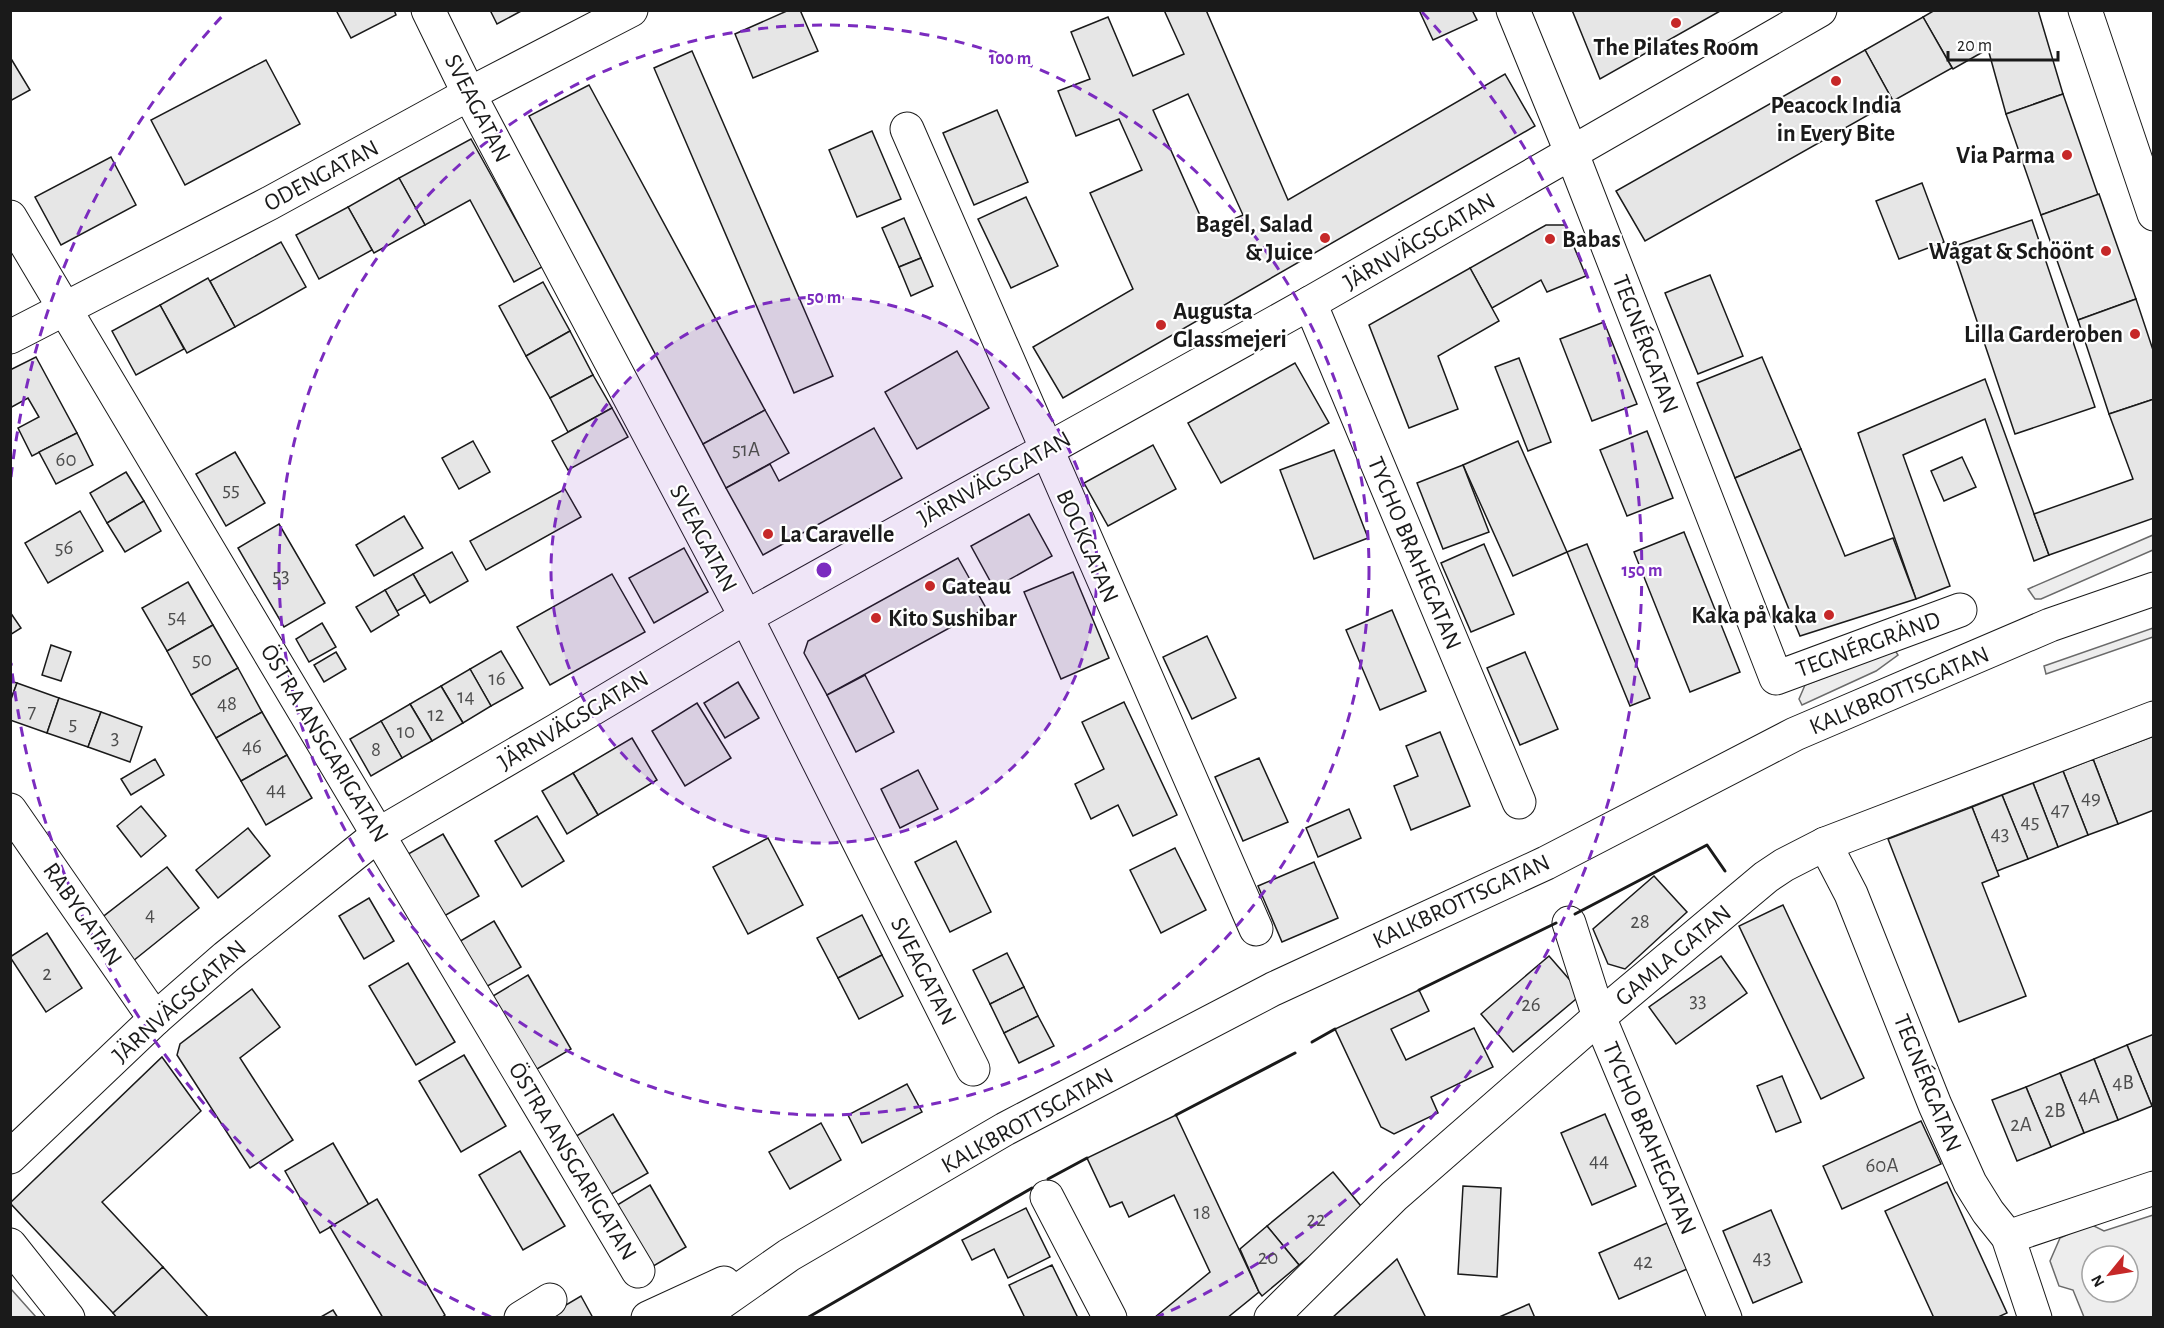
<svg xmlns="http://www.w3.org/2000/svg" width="2164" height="1328" viewBox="0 0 2164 1328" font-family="'Alegreya Sans',sans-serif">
	<rect width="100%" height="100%" fill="#fff"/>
	<g fill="#ededed" stroke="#6a6a6a" stroke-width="1.5" fill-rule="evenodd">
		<polygon points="2153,535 2153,550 2041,599 2035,599 2028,589"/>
		<polygon points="2153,628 2153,637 2046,674 2044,666"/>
		<polygon points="1893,647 1898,655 1876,671 1802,705 1799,699 1805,685 1865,662"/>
		<path d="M2153,1215V1317H2084L2073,1290L2059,1286L2050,1261L2060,1238L2090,1224L2104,1231ZM2092,1256H2128V1292H2092Z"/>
		<polygon points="10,1289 11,1289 36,1317 11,1317"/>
	</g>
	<g fill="#e6e6e6" stroke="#1a1a1a" stroke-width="1.5" fill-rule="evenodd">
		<polygon points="336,10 394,10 396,15 351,38"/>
		<polygon points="490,10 523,10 497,24"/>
		<polygon points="789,10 800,10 818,51 753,78 735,34"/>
		<path d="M1164,10H1206L1288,200L1505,74L1535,126L1063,398L1033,347L1133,289L1090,193L1142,170L1119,119L1076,136L1058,91L1090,79L1071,32L1108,17L1133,76L1184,54ZM1188,94L1243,215L1207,231L1153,110Z"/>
		<polygon points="1419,10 1472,10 1477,20 1433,40"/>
		<polygon points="1572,10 1722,10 1600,79"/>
		<polygon points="1935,10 2038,10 2063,94 2006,114 1988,49 1953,69 1923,17"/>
		<polygon points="1923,17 1952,68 1893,101 1865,50"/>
		<polygon points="1865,50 1893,101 1645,241 1616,191"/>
		<polygon points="692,51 833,376 794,393 654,68"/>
		<polygon points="10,57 30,90 10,101"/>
		<polygon points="266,60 300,124 185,185 151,120"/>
		<polygon points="589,85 765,410 703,444 529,116"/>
		<polygon points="2063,94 2098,195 2041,215 2006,114"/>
		<polygon points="997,110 1028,182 974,205 943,133"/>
		<polygon points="872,131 901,199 857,217 829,150"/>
		<polygon points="471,139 542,267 514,282 470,200 425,225 399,178"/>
		<polygon points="111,157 136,205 61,245 35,197"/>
		<polygon points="399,178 425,225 374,253 348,207"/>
		<polygon points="1922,183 1944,242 1899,259 1876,201"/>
		<polygon points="2099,194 2136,299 2078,320 2041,215"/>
		<polygon points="1026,197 1058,266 1011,288 978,219"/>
		<polygon points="348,207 372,250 319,279 296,235"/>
		<polygon points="904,218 921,258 899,267 882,228"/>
		<polygon points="2032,220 2095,407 2015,434 1952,247"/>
		<polygon points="1546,225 1565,225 1586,276 1547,292 1541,280 1492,308 1470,268"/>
		<polygon points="281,242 306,287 235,327 210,281"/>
		<polygon points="921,258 933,286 911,296 899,267"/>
		<polygon points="1470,268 1499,321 1438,356 1458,409 1409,428 1369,325"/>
		<polygon points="1710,275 1743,356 1698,374 1665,293"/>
		<polygon points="208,278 235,327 187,353 160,305"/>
		<polygon points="543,282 570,331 526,356 499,306"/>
		<polygon points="2136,299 2154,353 2154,399 2109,414 2078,320"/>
		<polygon points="160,305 184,349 136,375 112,331"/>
		<polygon points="1604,322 1637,404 1592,421 1560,339"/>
		<polygon points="570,331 593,375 550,398 526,356"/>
		<polygon points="957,351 989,408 917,449 885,392"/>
		<polygon points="36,357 77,433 32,456 18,428 39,417 28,398 10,408 10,370"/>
		<polygon points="1762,357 1801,449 1735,478 1697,383"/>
		<polygon points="1519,358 1551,442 1528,451 1495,367"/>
		<polygon points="1295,363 1329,423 1221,483 1188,423"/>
		<polygon points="593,375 612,408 568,432 550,398"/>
		<polygon points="1985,379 2049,555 2034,561 1985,419 1903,455 1950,586 1916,599 1858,433"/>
		<polygon points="2154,399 2154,518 2049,555 2034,514 2133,479 2109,414"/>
		<polygon points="612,408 628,437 568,470 552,441"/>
		<polygon points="765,410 789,453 726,488 703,444"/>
		<polygon points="874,428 902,478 763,555 726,488 770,464 779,481"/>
		<polygon points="1647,431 1673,498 1627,516 1600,450"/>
		<polygon points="77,433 93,465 56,484 39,452"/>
		<polygon points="473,441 490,472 459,489 442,458"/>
		<polygon points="1518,441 1567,552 1513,576 1463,465"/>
		<polygon points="1153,445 1176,489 1108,526 1084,483"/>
		<polygon points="1801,449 1845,556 1893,538 1916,599 1800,636 1735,478"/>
		<polygon points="1334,450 1368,538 1314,559 1280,470"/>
		<polygon points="235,452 265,503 226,526 196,474"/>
		<polygon points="1962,457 1976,487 1944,501 1931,471"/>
		<polygon points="1463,465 1489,532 1443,549 1417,483"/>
		<polygon points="126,472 144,501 107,523 90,493"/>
		<polygon points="565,489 581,517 486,570 470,541"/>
		<polygon points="144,501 161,531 125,552 107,523"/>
		<polygon points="80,511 103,551 48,583 25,543"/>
		<polygon points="1029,514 1052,556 994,588 971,546"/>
		<polygon points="404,516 423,548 374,576 356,545"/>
		<polygon points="279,524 325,603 284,627 238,548"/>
		<polygon points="1684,532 1740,672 1690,692 1634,552"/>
		<polygon points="1484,544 1514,614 1471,632 1441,563"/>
		<polygon points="1587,544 1650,698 1630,706 1567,552"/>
		<polygon points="684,548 708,592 654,623 629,578"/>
		<polygon points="452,552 468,581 430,603 413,574"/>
		<polygon points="958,558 986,608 827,695 804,653 808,641"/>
		<polygon points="1073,572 1109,658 1061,679 1024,592"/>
		<polygon points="413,574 425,595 397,611 385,590"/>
		<polygon points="612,574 645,632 550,685 517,627"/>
		<polygon points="188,582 213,625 167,651 142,608"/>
		<polygon points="385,590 399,615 371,632 356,607"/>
		<polygon points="1392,610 1426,691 1380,710 1346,630"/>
		<polygon points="10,612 21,628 10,635"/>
		<polygon points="322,623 336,647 309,662 296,639"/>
		<polygon points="213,625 238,668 191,695 167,651"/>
		<polygon points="1207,636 1236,698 1192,719 1163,657"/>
		<polygon points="51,645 71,652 61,681 42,675"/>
		<polygon points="501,651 523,688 491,706 470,669"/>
		<polygon points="336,652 346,669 324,682 314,665"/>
		<polygon points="1525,652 1558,729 1520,745 1487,668"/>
		<polygon points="238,668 262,712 216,738 191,695"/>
		<polygon points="470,669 491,706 463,723 441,686"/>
		<polygon points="865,675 894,732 856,752 827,695"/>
		<polygon points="10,681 17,683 10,702"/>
		<polygon points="738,682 759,718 725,738 704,703"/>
		<polygon points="17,683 59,698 47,733 10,720 10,702"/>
		<polygon points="441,686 463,723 432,741 410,704"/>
		<polygon points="59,698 101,712 88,747 47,733"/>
		<polygon points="1124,702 1177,815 1133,836 1118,805 1091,819 1075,784 1104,769 1082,722"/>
		<polygon points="697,703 731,758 685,786 652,731"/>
		<polygon points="410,704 432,741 402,758 381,721"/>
		<polygon points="101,712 142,727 130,762 88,747"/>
		<polygon points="262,712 287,755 241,781 216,738"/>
		<polygon points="381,721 402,758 371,776 350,739"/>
		<polygon points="1440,732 1470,806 1411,830 1394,786 1418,776 1406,746"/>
		<polygon points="2154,736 2154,810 2118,824 2093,759"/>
		<polygon points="632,738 657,780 598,815 573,773"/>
		<polygon points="287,755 312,798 266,825 241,781"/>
		<polygon points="1259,758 1288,822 1243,841 1215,777"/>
		<polygon points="155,759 164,775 131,795 121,779"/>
		<polygon points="2093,759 2118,824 2088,835 2063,771"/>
		<polygon points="918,770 938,809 900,828 881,789"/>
		<polygon points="2063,771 2088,835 2058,847 2033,783"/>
		<polygon points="573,773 598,815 567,834 542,791"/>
		<polygon points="2033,783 2058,847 2028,859 2002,795"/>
		<polygon points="2002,795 2028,859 1997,871 1972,807"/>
		<polygon points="141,806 166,836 141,857 117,826"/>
		<polygon points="1972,807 1999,876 1982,883 2026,996 1959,1022 1888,839"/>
		<polygon points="1349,809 1361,838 1318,857 1306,828"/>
		<polygon points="537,816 564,861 522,887 495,841"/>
		<polygon points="248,828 270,856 218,898 196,870"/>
		<polygon points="443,834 479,896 439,919 403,857"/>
		<polygon points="768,838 803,905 748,934 713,867"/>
		<polygon points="956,841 991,912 950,932 915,862"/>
		<polygon points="1175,848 1206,910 1161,933 1130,870"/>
		<polygon points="1314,862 1338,918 1282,942 1258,886"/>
		<polygon points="167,867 199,908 133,961 100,919"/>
		<polygon points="1654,876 1687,912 1625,969 1608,964 1593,929"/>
		<polygon points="369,898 394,941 364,959 339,916"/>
		<polygon points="1783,905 1864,1078 1821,1099 1739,926"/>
		<polygon points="862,915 882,955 838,978 817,938"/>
		<polygon points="494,921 521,967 484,988 457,943"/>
		<polygon points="47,933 82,988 46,1012 10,957"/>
		<polygon points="1007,953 1024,987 990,1004 973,970"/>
		<polygon points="882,955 903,996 859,1019 838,978"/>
		<polygon points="1549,956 1582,994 1513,1052 1481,1014"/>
		<polygon points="1721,956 1747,993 1676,1044 1649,1007"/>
		<polygon points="408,963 455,1042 416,1065 369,986"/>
		<polygon points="528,975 571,1049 532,1072 488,999"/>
		<polygon points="1024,987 1038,1016 1004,1033 990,1004"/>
		<polygon points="252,989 280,1027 240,1058 293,1140 250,1168 177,1055 180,1044"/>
		<polygon points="1419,990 1429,1011 1391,1029 1406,1060 1474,1028 1493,1067 1431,1097 1438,1113 1394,1134 1381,1127 1335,1029"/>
		<polygon points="1038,1016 1054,1046 1019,1063 1004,1033"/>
		<polygon points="2154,1034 2154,1105 2152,1106 2127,1045"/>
		<polygon points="2127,1045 2152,1106 2118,1120 2094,1059"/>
		<polygon points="464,1055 506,1126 461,1152 419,1081"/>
		<polygon points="162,1057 201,1111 102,1202 163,1267 113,1313 10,1203"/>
		<polygon points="2094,1059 2118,1120 2084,1133 2060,1073"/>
		<polygon points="2060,1073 2084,1133 2051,1147 2026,1087"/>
		<polygon points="1782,1076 1801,1122 1776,1132 1757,1086"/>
		<polygon points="907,1084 922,1112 862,1143 848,1115"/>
		<polygon points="2026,1087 2051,1147 2017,1161 1992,1100"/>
		<polygon points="613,1114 648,1173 608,1196 573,1138"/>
		<polygon points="1605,1114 1636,1186 1592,1205 1561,1133"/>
		<polygon points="1176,1115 1259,1292 1227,1318 1154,1318 1210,1272 1174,1195 1129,1217 1122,1202 1110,1207 1087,1158"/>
		<polygon points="1921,1121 1941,1164 1842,1209 1823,1166"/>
		<polygon points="821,1123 841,1160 790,1189 769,1152"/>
		<polygon points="333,1143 369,1205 320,1233 285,1171"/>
		<polygon points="520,1151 565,1226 523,1250 479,1175"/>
		<polygon points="1333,1172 1365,1211 1299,1265 1267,1226"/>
		<polygon points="1947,1182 2007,1313 1996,1318 1934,1318 1885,1211"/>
		<polygon points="650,1185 686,1247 650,1268 614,1207"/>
		<polygon points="1463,1186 1501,1188 1497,1277 1458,1274"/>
		<polygon points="377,1199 445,1315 441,1318 383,1318 330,1227"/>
		<polygon points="1026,1208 1050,1257 1008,1278 994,1249 972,1260 962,1240"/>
		<polygon points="1771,1210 1802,1282 1753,1303 1723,1231"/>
		<polygon points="1667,1223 1687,1269 1619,1299 1599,1253"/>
		<polygon points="1267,1226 1299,1265 1262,1296 1259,1292 1240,1249"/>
		<polygon points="1397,1259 1426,1318 1332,1318"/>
		<polygon points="1052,1265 1078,1318 1025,1318 1009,1285"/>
		<polygon points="163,1267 209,1318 117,1318 113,1313"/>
		<polygon points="581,1296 593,1318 544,1318"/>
		<polygon points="1529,1304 1535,1318 1497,1318"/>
		<polygon points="333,1310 338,1318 319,1318"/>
	</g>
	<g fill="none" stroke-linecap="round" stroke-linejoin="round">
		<g stroke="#1a1a1a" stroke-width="35">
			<g id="minor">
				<polyline points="428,10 469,94 746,617 973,1069"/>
				<polyline points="1513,10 1572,154 1776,678 1960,610"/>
				<polyline points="2085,10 2154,214"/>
				<polyline points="907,129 1256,929"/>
				<polyline points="10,217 638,1271"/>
				<polyline points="1310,303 1519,802"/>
				<polyline points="10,337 270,203 469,94 631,10"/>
				<polyline points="10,810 155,1019"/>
				<polyline points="1825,844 1851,894 1935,1105 1970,1183 1988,1212 2008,1237 2035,1318"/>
				<polyline points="1569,923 1599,1017 1725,1318"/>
				<polyline points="10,1157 155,1019 226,957 379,834 557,730 746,617 1310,303 1820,10"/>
				<polyline points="1047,1197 1110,1318"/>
				<polyline points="2008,1237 2154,1188"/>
				<polyline points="10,1245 68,1318"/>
				<polyline points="521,1318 550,1300"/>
				<polyline points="1271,1318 1394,1196 1599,1017 1766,877 1784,865 1825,844 2154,718"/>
			</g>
		</g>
		<g stroke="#1a1a1a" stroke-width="35">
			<g id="major">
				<polyline points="648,1318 724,1283"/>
				<polyline points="699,1318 789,1255 1005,1129 1273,989 1546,863 1795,734 2050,625 2154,589"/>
			</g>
		</g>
		<use href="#minor" stroke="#fff" stroke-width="33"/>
		<use href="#major" stroke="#fff" stroke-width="33"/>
		<g stroke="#1a1a1a" stroke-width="3">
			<polyline points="1575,914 1707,845 1725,871"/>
			<polyline points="1419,990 1556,923"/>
			<polyline points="1312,1042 1335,1029"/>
			<polyline points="1176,1115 1295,1053"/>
			<polyline points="1048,1179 1087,1158"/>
			<polyline points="807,1318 1032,1188"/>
		</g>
	</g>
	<circle cx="824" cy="570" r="273" fill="#7b2cbf" fill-opacity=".12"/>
	<g fill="none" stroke="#7b2cbf" stroke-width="3" stroke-dasharray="10 8">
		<circle cx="824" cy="570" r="273"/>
		<circle cx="824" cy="570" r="545"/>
		<path d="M491 1317A818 818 0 0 1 11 663M11 477A818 818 0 0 1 226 12M1422 12A818 818 0 0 1 1157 1317"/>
	</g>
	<g fill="#c62828" stroke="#fff" stroke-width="2">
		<circle cx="1676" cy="23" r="6"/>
		<circle cx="1836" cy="81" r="6"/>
		<circle cx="2067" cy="155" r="6"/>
		<circle cx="1325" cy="238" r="6"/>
		<circle cx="1550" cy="239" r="6"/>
		<circle cx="2106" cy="251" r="6"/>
		<circle cx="1161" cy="325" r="6"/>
		<circle cx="2135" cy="334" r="6"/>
		<circle cx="768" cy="534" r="6"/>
		<circle cx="930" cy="586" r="6"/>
		<circle cx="1829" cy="615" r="6"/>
		<circle cx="876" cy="618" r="6"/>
	</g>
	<g text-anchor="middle" stroke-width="4.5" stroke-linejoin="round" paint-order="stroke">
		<g font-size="21" fill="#4d4d4d">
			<text x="746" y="456">51A</text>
			<text x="66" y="466">60</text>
			<text x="231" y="496">55</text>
			<text x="64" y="554">56</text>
			<text x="281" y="582">53</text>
			<text x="177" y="623">54</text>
			<text x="202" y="666">50</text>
			<text x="497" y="685">16</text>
			<text x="466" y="703">14</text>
			<text x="227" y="710">48</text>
			<text x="32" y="718">7</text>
			<text x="436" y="721">12</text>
			<text x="73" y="730">5</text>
			<text x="406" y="738">10</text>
			<text x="115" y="744">3</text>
			<text x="252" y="753">46</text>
			<text x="376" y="756">8</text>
			<text x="276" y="796">44</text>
			<text x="2091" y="804">49</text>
			<text x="2060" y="816">47</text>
			<text x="2030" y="828">45</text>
			<text x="2000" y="840">43</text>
			<text x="150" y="921">4</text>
			<text x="1640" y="928">28</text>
			<text x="47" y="980">2</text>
			<text x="1698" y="1007">33</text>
			<text x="1531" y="1011">26</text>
			<text x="2123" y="1089">4B</text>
			<text x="2089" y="1103">4A</text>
			<text x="2055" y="1117">2B</text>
			<text x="2021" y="1131">2A</text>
			<text x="1599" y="1167">44</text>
			<text x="1882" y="1172">60A</text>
			<text x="1202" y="1219">18</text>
			<text x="1316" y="1226">22</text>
			<text x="1268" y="1264">20</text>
			<text x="1762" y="1264">43</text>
			<text x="1643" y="1268">42</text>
		</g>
		<g font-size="24" font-weight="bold" fill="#1a1a1a" stroke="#fff" text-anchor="end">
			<text x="1676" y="55" text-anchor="middle">The Pilates Room</text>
			<text x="1836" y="113" text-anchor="middle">Peacock India<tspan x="1836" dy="28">in Every Bite</tspan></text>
			<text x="2055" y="163">Via Parma</text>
			<text x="1313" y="232">Bagel, Salad<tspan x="1313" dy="28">&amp; Juice</tspan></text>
			<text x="1562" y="247" text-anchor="start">Babas</text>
			<text x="2094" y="259">Wågat &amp; Schöönt</text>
			<text x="1173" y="319" text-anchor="start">Augusta<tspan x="1173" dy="28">Glassmejeri</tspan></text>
			<text x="2123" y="342">Lilla Garderoben</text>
			<text x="780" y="542" text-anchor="start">La Caravelle</text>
			<text x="942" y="594" text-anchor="start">Gateau</text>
			<text x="1817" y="623">Kaka på kaka</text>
			<text x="888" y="626" text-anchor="start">Kito Sushibar</text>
		</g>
		<g font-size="24" fill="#1a1a1a" stroke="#fff">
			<text transform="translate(478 108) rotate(63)" y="8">SVEAGATAN</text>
			<text transform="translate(321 175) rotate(-28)" y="8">ODENGATAN</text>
			<text transform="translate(1419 241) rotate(-30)" y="8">JÄRNVÄGSGATAN</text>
			<text transform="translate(1646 344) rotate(69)" y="8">TEGNÉRGATAN</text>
			<text transform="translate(994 478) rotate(-29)" y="8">JÄRNVÄGSGATAN</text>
			<text transform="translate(704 538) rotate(62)" y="8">SVEAGATAN</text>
			<text transform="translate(1088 546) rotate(66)" y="8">BOCKGATAN</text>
			<text transform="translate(1415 553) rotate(67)" y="8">TYCHO BRAHEGATAN</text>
			<text transform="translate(1868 644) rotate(-20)" y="8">TEGNÉRGRÄND</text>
			<text transform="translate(1899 690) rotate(-23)" y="8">KALKBROTTSGATAN</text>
			<text transform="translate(573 720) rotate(-31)" y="8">JÄRNVÄGSGATAN</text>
			<text transform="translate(325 743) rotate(59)" y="8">ÖSTRA ANSGARIGATAN</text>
			<text transform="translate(1461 901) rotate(-25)" y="8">KALKBROTTSGATAN</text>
			<text transform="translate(83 914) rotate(55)" y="8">RABYGATAN</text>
			<text transform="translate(1673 955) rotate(-40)" y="8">GAMLA GATAN</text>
			<text transform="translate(924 971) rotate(63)" y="8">SVEAGATAN</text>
			<text transform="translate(179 1001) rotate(-42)" y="8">JÄRNVÄGSGATAN</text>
			<text transform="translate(1928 1083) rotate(68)" y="8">TEGNÉRGATAN</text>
			<text transform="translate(1027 1120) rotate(-29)" y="8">KALKBROTTSGATAN</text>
			<text transform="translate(1650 1138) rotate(67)" y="8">TYCHO BRAHEGATAN</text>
			<text transform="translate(573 1161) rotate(59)" y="8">ÖSTRA ANSGARIGATAN</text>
		</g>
	</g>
	<circle cx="824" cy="570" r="9" fill="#7b2cbf" stroke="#fff" stroke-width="3"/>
	<g font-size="18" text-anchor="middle" font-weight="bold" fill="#7b2cbf" stroke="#fff" stroke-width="4.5" stroke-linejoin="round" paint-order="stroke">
		<text x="1010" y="64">100 m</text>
		<text x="824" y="303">50 m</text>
		<text x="1642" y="576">150 m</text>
	</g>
	<rect width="2164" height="1328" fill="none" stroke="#1a1a1a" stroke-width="24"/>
	<g transform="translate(2110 1274) rotate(240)"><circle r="28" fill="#ffffff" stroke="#a3a3a3" stroke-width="1.5"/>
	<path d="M0-4.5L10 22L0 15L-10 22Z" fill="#c62828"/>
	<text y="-9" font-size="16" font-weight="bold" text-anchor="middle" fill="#1a1a1a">N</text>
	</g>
	<path d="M1948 51v9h110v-9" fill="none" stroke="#1a1a1a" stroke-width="3"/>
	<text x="1957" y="51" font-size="18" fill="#1a1a1a" stroke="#ffffff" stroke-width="4.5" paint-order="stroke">20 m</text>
</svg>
